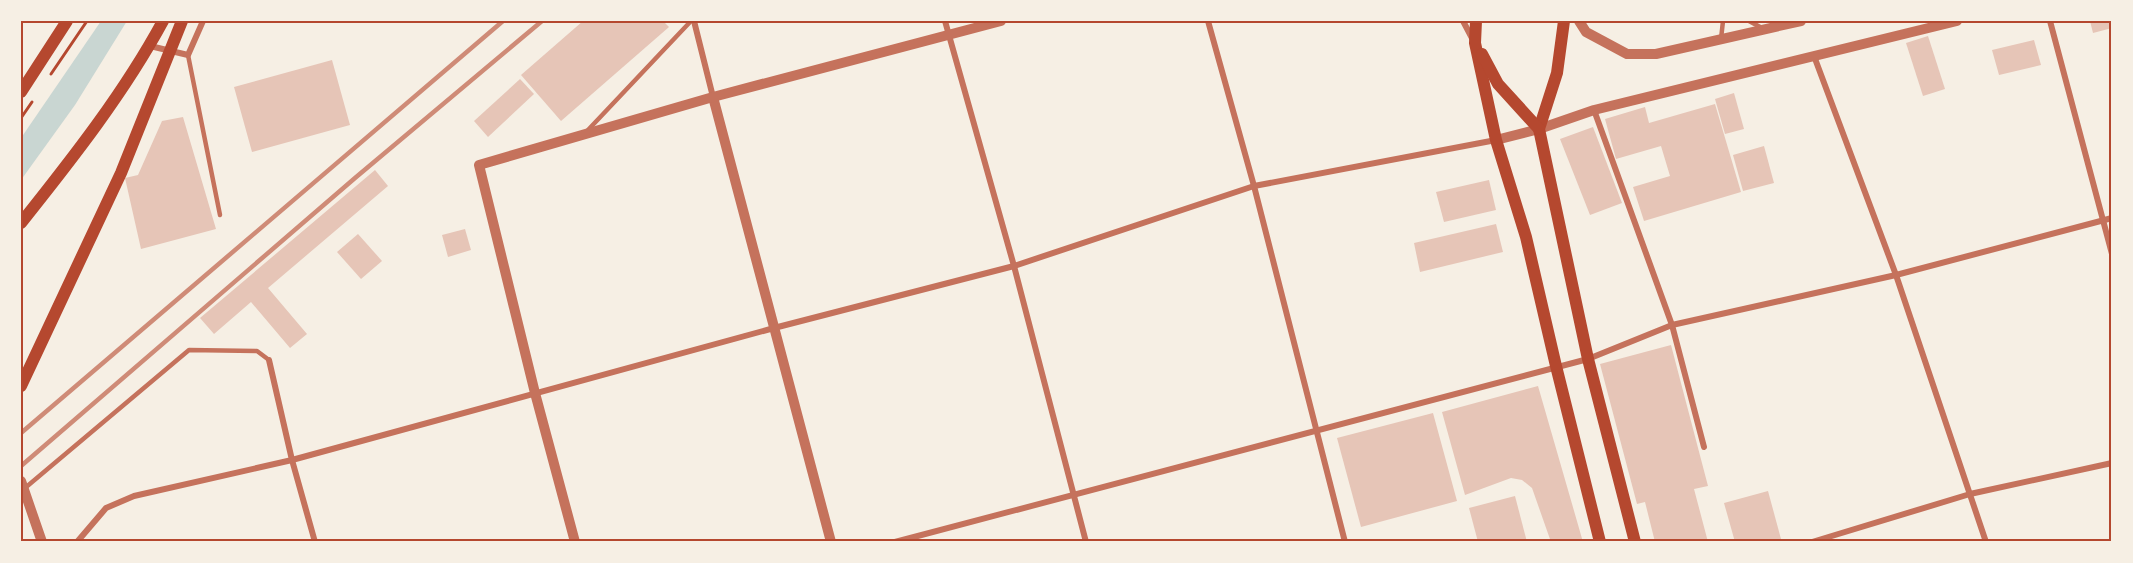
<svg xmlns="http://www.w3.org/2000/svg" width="2133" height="563" viewBox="0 0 2133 563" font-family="'PT Serif',serif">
	<rect width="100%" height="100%" fill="#f6efe4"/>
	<polygon fill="#c9d6d2" points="101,21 127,21 75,105 21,180 21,138"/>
	<g fill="#e6c5b7">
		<polygon points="583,21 663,21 669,27 561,121 521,75"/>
		<polygon points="2090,21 2112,21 2112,28 2093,33"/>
		<polygon points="1928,36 1945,89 1923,96 1906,43"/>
		<polygon points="2034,40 2041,65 1999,75 1992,50"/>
		<polygon points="332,60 350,125 252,152 234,87"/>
		<polygon points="520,79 534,94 488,137 474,121"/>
		<polygon points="1734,93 1744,129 1725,134 1715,99"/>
		<polygon points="1715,104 1741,192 1644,221 1633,187 1670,176 1661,146 1616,159 1605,119 1645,107 1649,123"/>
		<polygon points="183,117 216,229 141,249 125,178 138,175 162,121"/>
		<polygon points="1593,127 1622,203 1590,215 1560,139"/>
		<polygon points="1764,146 1774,183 1743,191 1733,155"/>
		<polygon points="375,170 388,186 268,288 307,334 290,348 251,302 214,334 200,318"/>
		<polygon points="1489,180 1496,210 1444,222 1436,192"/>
		<polygon points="1496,224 1503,252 1420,272 1414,243"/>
		<polygon points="465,229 471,250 448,257 442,235"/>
		<polygon points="358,234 382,261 361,279 337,252"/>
		<polygon points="1671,345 1708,486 1694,489 1708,542 1655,542 1645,502 1637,504 1600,364"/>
		<polygon points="1538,386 1583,542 1551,542 1532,488 1522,480 1511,478 1465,495 1442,412"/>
		<polygon points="1433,413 1457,501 1361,527 1337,438"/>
		<polygon points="1768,491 1781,539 1769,542 1735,542 1724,503"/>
		<polygon points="1515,496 1527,542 1478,542 1469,508"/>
	</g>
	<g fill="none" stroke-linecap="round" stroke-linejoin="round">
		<g stroke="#b5482f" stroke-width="3">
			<polyline points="51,74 87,21"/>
			<polyline points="21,118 32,102"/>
		</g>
		<g stroke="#c5725c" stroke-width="4.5">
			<polyline points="1749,21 1762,28"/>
			<polyline points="1721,39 1723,21"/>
			<polyline points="188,55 220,215"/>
			<polyline points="588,130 691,21"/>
			<polyline points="25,488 189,350 257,351 269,360"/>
		</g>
		<g stroke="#c5725c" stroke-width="6">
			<polyline points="694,21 713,97"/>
			<polyline points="945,21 1014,266 1086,542"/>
			<polyline points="1208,21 1254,186 1345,542"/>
			<polyline points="1463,21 1473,40"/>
			<polyline points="2050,21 2112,254"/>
			<polyline points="150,46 188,55 203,21"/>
			<polyline points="1814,56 1896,275 1986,542"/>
			<polyline points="1594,110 1672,325 1704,447"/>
			<polyline points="269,360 292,460 315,542"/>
			<polyline points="77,542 106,508 134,496 292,460 774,328 1014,266 1254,186 1496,140"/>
			<polyline points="895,542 1588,359 1672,325 1896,275 2112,218"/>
			<polyline points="1812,542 1970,494 2112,463"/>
		</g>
		<g stroke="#c5725c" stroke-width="10">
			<polyline points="1579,21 1586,32 1627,54 1656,54 1801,21"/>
			<polyline points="713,97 831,542"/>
			<polyline points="1496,140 1539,129 1594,110 1957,21"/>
			<polyline points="21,481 42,542"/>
			<polyline points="575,542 535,393 479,165 713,97 1001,21"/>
		</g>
		<g stroke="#b5482f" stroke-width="12">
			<polyline points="1476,21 1475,43 1496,140 1526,237 1556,366 1600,542"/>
			<polyline points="1564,21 1557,73 1539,129 1588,359 1635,542"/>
			<polyline points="1482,54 1498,84 1539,129"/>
			<polyline points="21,92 67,21"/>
			<path d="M21,223C72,159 124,93 163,21"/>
			<polyline points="21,386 121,173 182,21"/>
		</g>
		<g stroke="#cf8b77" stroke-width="4.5">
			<polyline points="21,433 503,21"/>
			<polyline points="21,466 355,178 542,21"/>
		</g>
	</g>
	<rect width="2133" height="563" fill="none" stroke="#f6efe4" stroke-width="45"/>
	<rect x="22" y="22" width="2088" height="518" fill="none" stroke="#b5482f" stroke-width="2"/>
</svg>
